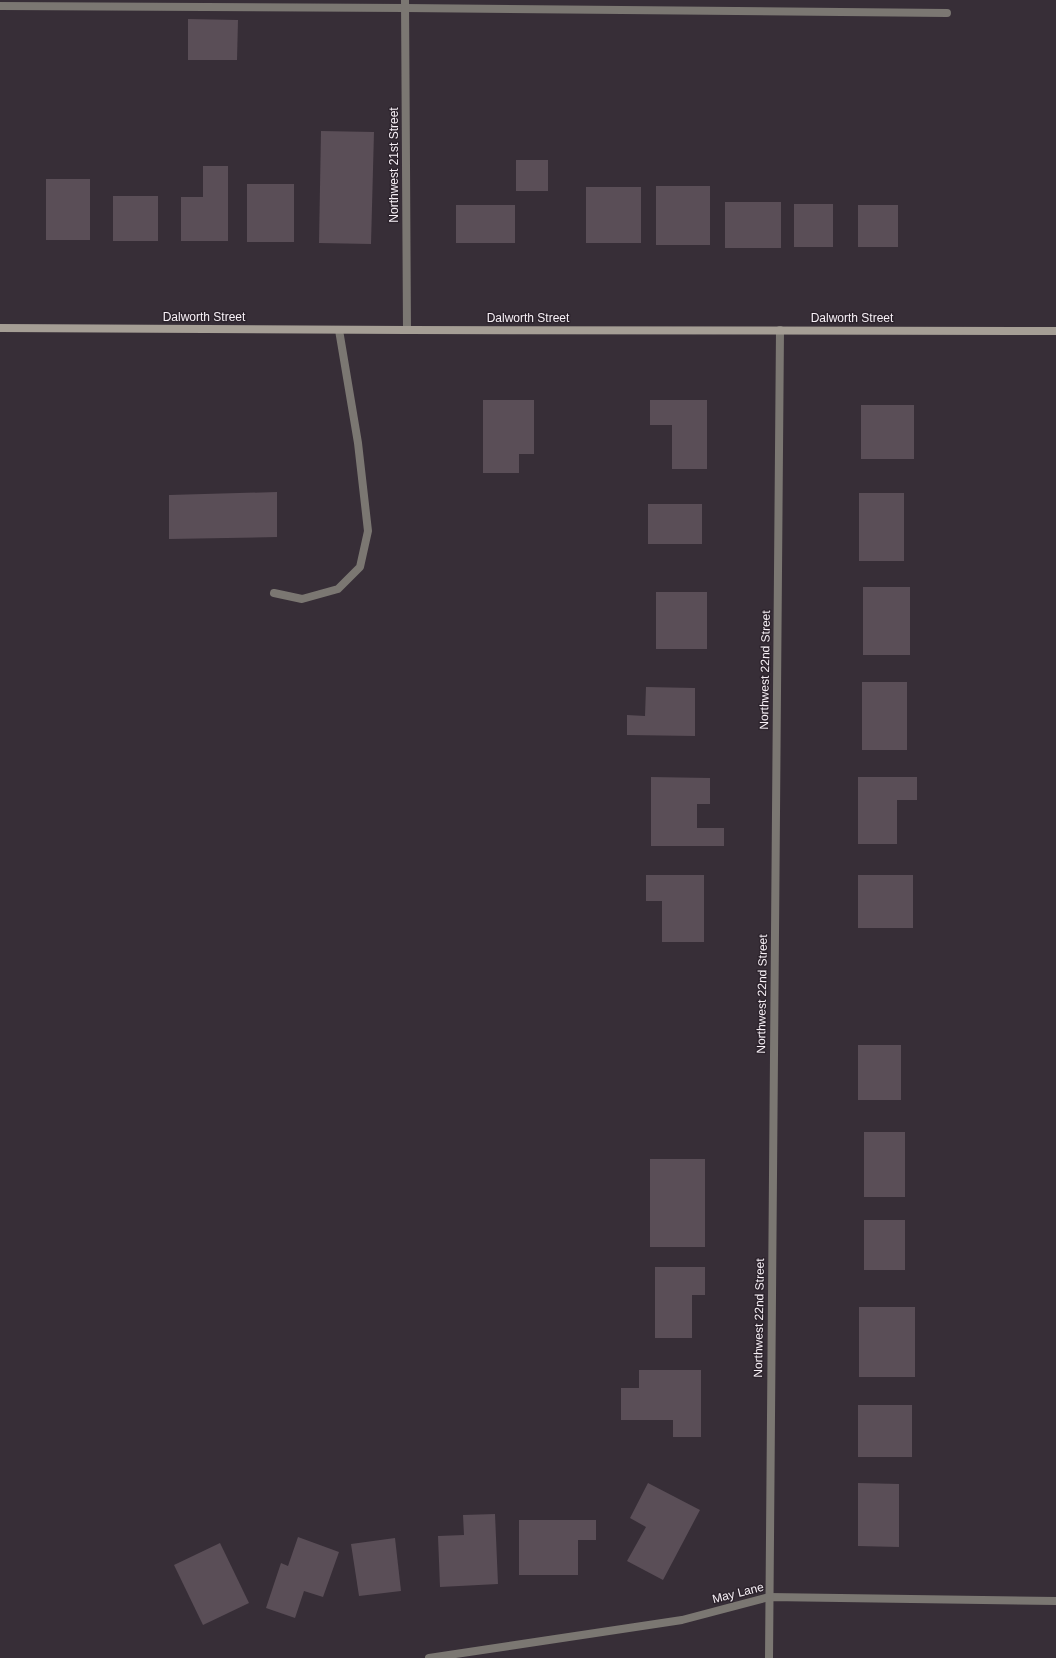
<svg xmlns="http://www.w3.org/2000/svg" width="1056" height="1658" viewBox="0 0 1056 1658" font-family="Helvetica,sans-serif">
	<rect width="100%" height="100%" fill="#372e37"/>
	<g fill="#5a4e57">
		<polygon points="188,19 238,20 237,60 188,60"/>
		<polygon points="321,131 374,132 371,244 319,243"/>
		<rect x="516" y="160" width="32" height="31"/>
		<polygon points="203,166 228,166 228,241 181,241 181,197 203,197"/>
		<rect x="46" y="179" width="44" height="61"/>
		<rect x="247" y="184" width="47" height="58"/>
		<rect x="656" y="186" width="54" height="59"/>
		<rect x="586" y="187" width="55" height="56"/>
		<rect x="113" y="196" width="45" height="45"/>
		<rect x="725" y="202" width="56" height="46"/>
		<rect x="794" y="204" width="39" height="43"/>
		<rect x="456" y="205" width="59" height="38"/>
		<rect x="858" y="205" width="40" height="42"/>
		<polygon points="483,400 534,400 534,454 519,454 519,473 483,473"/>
		<polygon points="650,400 707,400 707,469 672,469 672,425 650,425"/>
		<rect x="861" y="405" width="53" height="54"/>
		<polygon points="277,492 277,537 169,539 169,495"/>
		<rect x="859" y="493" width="45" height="68"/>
		<rect x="648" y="504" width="54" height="40"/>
		<rect x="863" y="587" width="47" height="68"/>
		<rect x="656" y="592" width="51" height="57"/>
		<rect x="862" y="682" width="45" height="68"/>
		<polygon points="646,687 695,688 695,736 627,735 627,715 645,716"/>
		<polygon points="651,777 710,778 710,804 697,804 697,828 724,828 724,846 651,846"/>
		<polygon points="858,777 917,777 917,800 897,800 897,844 858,844"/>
		<polygon points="646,875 704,875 704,942 662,942 662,901 646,901"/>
		<rect x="858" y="875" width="55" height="53"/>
		<rect x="858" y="1045" width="43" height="55"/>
		<rect x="864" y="1132" width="41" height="65"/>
		<rect x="650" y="1159" width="55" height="88"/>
		<rect x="864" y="1220" width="41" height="50"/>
		<polygon points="655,1267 705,1267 705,1295 692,1295 692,1338 655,1338"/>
		<rect x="859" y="1307" width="56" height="70"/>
		<polygon points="639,1370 701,1370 701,1437 673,1437 673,1420 621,1420 621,1388 639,1388"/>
		<rect x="858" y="1405" width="54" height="52"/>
		<polygon points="648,1483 700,1510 663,1580 627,1561 646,1527 630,1518"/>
		<polygon points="858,1483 899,1484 899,1547 858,1546"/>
		<polygon points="495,1514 498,1584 440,1587 438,1536 464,1535 463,1515"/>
		<polygon points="519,1520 596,1520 596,1540 578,1540 578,1575 519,1575"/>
		<polygon points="298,1537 339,1552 323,1597 304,1591 295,1618 266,1608 281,1563 288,1566"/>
		<polygon points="395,1538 401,1591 359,1596 351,1544"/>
		<polygon points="220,1543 249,1603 203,1625 174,1565"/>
	</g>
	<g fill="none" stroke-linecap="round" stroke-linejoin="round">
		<g stroke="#7b7772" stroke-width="8">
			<polyline points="0,6 405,8 947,13"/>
			<polyline points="274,593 302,599 338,589 360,567 368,531 358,443 339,330"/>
		</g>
		<g stroke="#7b7772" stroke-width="8">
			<polyline points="405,0 407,330"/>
			<polyline points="429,1658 682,1620 769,1597 1056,1601"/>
			<polyline points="769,1658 780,330"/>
		</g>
		<polyline stroke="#a59e95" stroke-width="8" points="0,328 407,330 1056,331"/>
	</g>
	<g text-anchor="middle" stroke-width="3" stroke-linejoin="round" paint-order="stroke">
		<g font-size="12" fill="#f7f0f6" stroke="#2d242d">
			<text transform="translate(394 165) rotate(-90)" y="4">Northwest 21st Street</text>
			<text x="204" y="321">Dalworth Street</text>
			<text x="528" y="322">Dalworth Street</text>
			<text x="852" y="322">Dalworth Street</text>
			<text transform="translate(765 670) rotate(-89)" y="4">Northwest 22nd Street</text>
			<text transform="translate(762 994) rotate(-89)" y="4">Northwest 22nd Street</text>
			<text transform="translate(759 1318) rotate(-89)" y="4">Northwest 22nd Street</text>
			<text transform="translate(738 1593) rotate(-14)" y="4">May Lane</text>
		</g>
	</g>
</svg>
